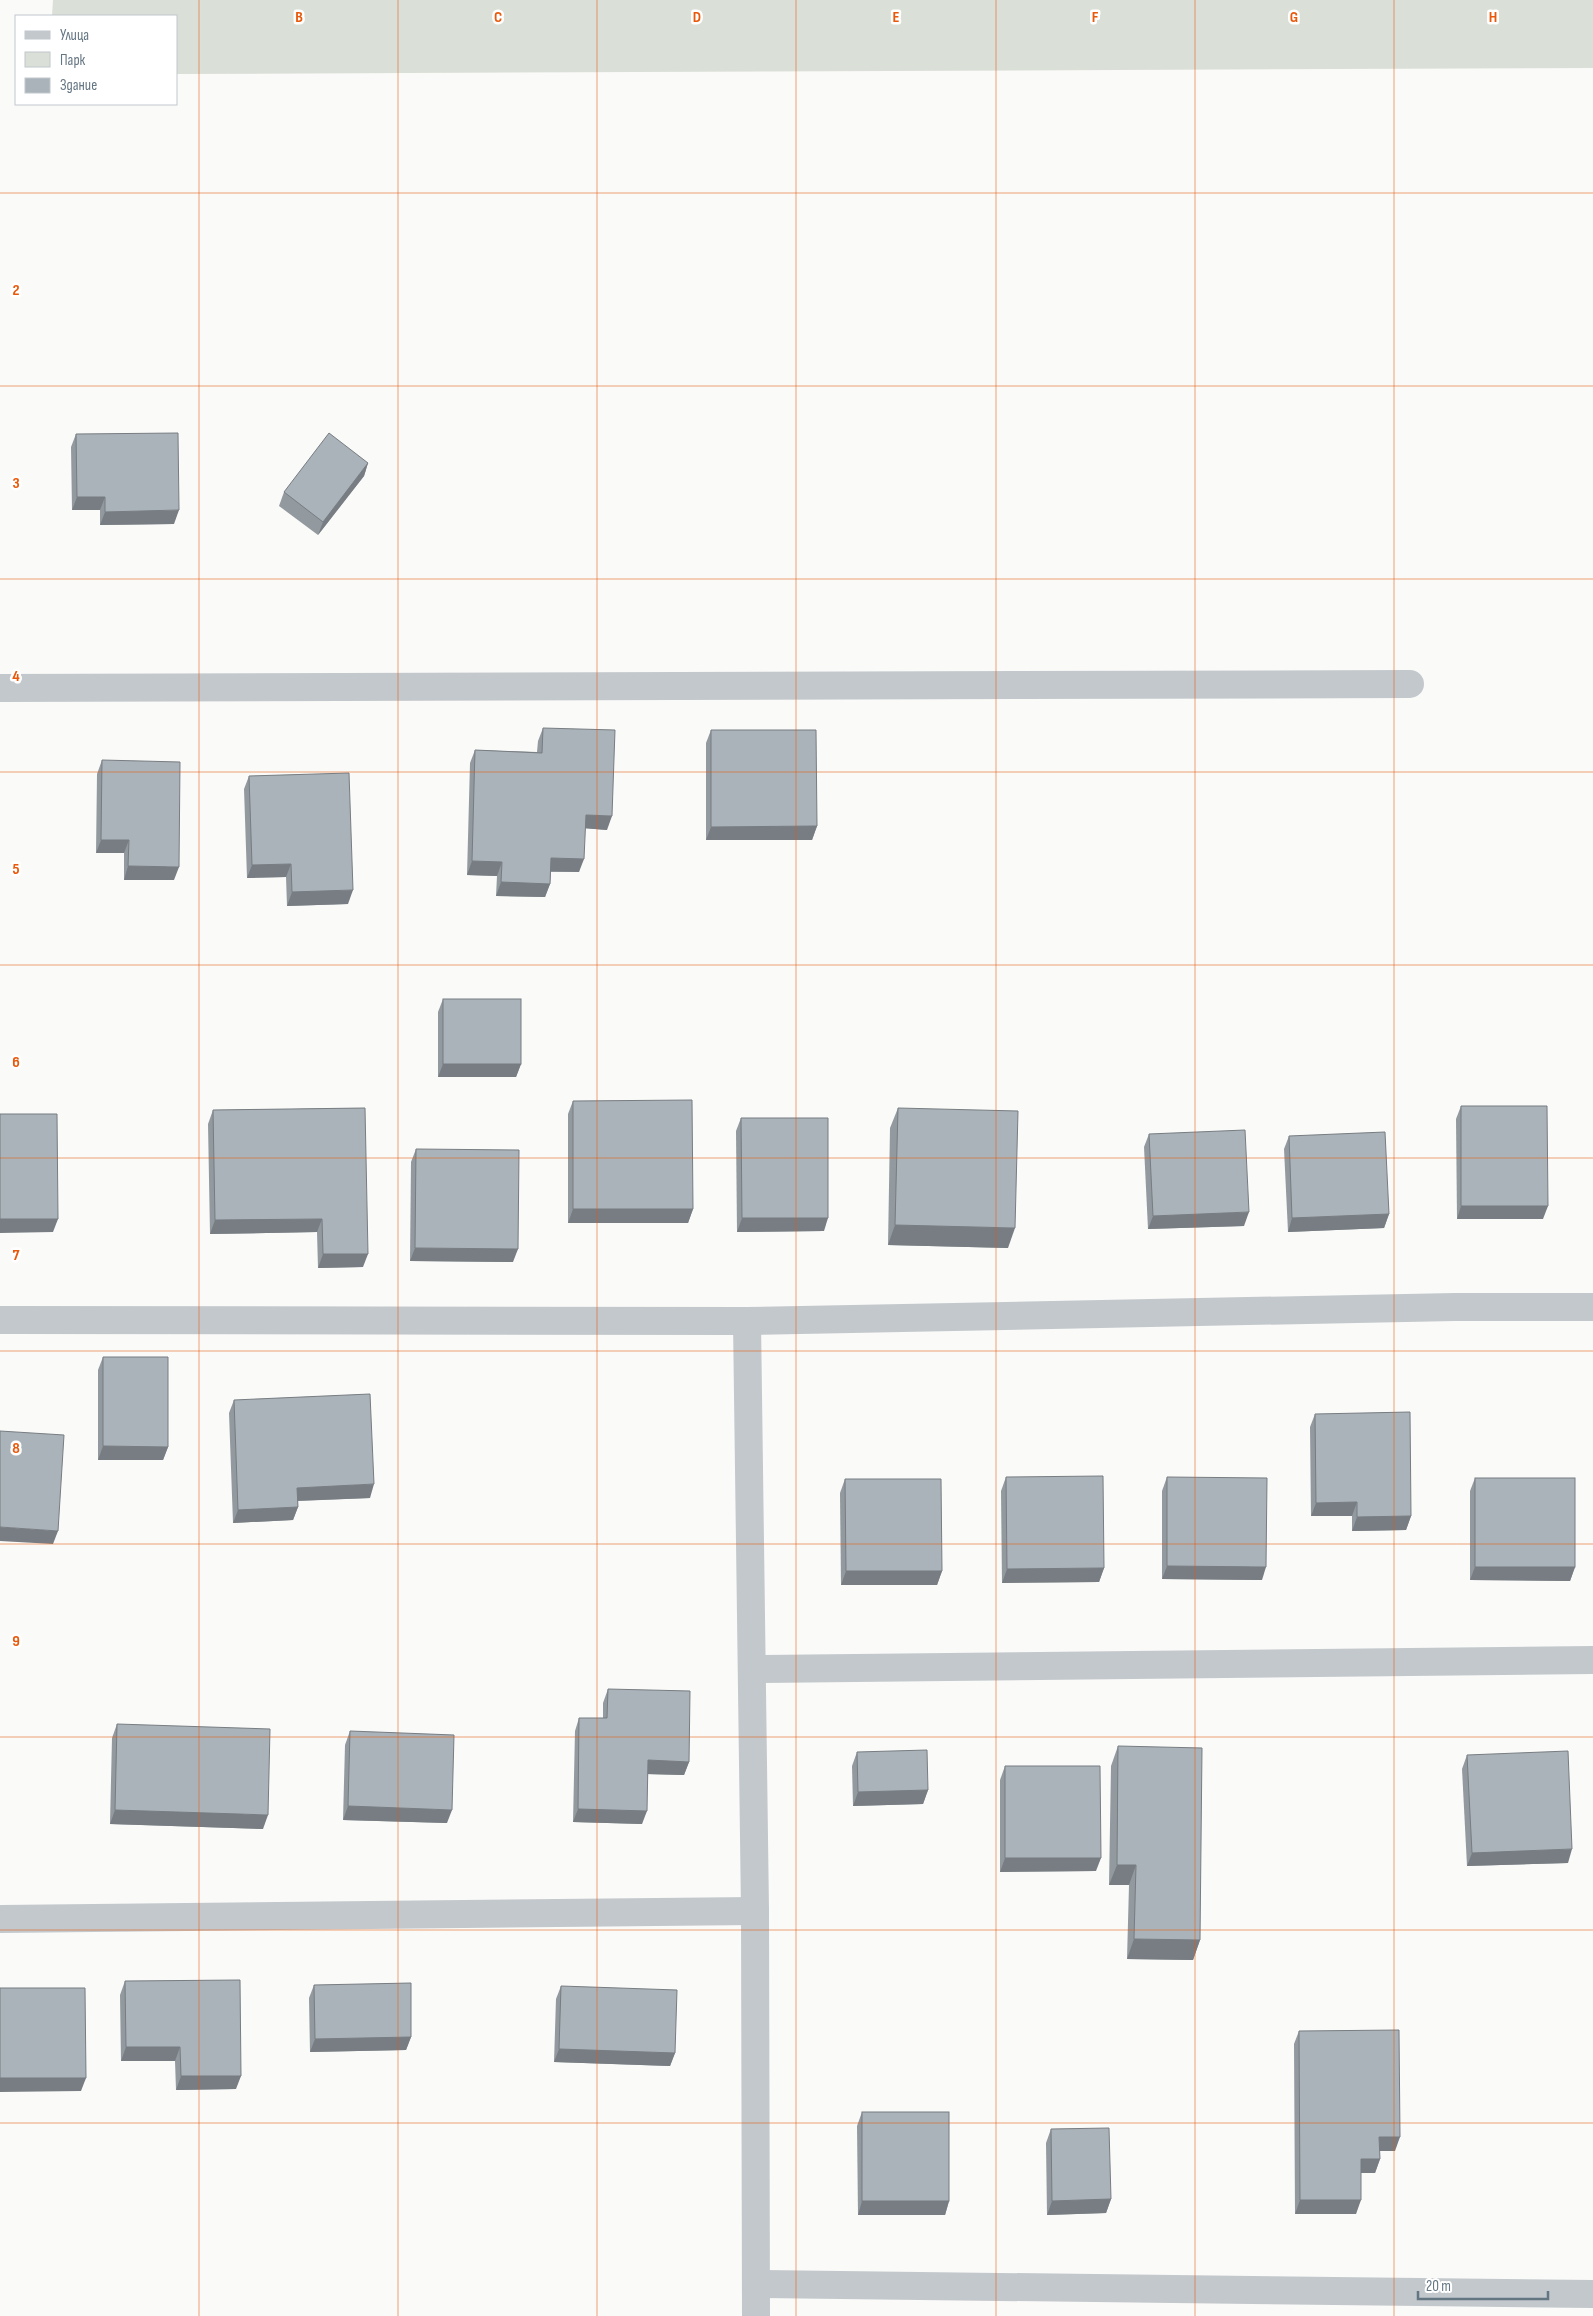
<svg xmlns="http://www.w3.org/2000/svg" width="1593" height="2316" viewBox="0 0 1593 2316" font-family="'Sofia Sans Condensed',sans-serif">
	<rect width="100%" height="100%" fill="#fafaf8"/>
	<polygon fill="#dadfd7" points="53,0 1593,0 1593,68 176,74 176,16 52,16"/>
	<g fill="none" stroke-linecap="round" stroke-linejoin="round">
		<g stroke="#c3c8cc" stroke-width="28">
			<polyline points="0,688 1410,684"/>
			<polyline points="0,1320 747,1321 1455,1307 1593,1307"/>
			<polyline points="747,1321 755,1911 756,2316"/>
			<polyline points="752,1669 1593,1660"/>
			<polyline points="0,1919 755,1911"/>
			<polyline points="756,2284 1593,2294"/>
		</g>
	</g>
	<g fill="#929a9f">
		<polygon points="76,434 174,524 100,525 100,510 72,510 71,447"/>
		<polygon points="368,463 364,476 318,535 279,506 284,492"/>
		<polygon points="543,728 607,830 585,828 579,872 551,872 550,884 545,897 496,896 497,876 467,875 470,763 475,750 537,752 538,741"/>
		<polygon points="711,730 817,826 812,840 706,840 706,743"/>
		<polygon points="102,760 174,880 124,880 124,853 96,853 97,774"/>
		<polygon points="249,776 348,904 287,906 286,877 247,878 244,789"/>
		<polygon points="443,999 521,1064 516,1077 438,1077 438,1012"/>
		<polygon points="573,1101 693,1209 688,1223 568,1223 568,1114"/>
		<polygon points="1461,1106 1543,1219 1457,1219 1456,1119"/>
		<polygon points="365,1108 363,1267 318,1268 317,1232 210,1234 208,1124 213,1110"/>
		<polygon points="898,1108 1008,1248 888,1245 890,1128"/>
		<polygon points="741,1118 824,1231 737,1232 736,1131"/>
		<polygon points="1149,1134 1244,1226 1148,1229 1144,1147"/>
		<polygon points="1289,1136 1389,1214 1384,1228 1288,1232 1284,1149"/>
		<polygon points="416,1149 513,1262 410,1261 411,1162"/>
		<polygon points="103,1357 168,1447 163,1460 98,1460 98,1370"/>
		<polygon points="234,1400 370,1498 298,1501 298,1507 293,1520 233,1523 229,1413"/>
		<polygon points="1315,1414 1411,1516 1406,1530 1352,1531 1352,1516 1311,1516 1310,1427"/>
		<polygon points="1006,1477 1104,1568 1099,1582 1002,1583 1001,1491"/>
		<polygon points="1167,1477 1262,1580 1162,1579 1162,1491"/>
		<polygon points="1475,1478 1575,1567 1570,1581 1470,1580 1470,1491"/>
		<polygon points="845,1479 942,1571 937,1585 841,1585 840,1493"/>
		<polygon points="608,1689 689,1762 684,1775 648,1774 642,1824 573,1822 575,1731 579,1718 603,1718 603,1703"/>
		<polygon points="117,1724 263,1829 110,1824 112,1738"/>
		<polygon points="350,1731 447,1823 343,1820 345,1745"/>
		<polygon points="1118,1746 1200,1940 1193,1960 1127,1959 1129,1885 1109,1885 1111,1766"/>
		<polygon points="857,1752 928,1790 923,1804 853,1806 852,1766"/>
		<polygon points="1467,1755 1568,1863 1467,1866 1462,1769"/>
		<polygon points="1005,1766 1096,1871 1000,1872 1000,1780"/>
		<polygon points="125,1981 236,2089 176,2090 175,2061 121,2061 120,1995"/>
		<polygon points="314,1985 411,2037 406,2050 310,2052 309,1998"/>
		<polygon points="561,1986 675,2053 670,2066 554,2062 556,1999"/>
		<polygon points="1299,2031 1395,2151 1379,2151 1380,2159 1375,2173 1361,2173 1356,2214 1295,2214 1294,2044"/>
		<polygon points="862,2112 949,2201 945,2215 858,2215 857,2126"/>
		<polygon points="1051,2129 1111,2199 1106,2213 1047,2215 1046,2143"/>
	</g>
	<g fill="#777d82">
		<polygon points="368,463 364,476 318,535 323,522"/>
		<polygon points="77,497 105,497 100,510 72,510"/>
		<polygon points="179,510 174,524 100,525 105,512"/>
		<polygon points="586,815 612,816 607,830 581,828"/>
		<polygon points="817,826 812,840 706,840 711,827"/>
		<polygon points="101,840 129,840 124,853 96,853"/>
		<polygon points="551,858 584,859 579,872 546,871"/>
		<polygon points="472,861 502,862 497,876 467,875"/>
		<polygon points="291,864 286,877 247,878 252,865"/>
		<polygon points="128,866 179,867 174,880 124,880"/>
		<polygon points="501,882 550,884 545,897 496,896"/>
		<polygon points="353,890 348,904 287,906 292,892"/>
		<polygon points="443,1064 521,1064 516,1077 438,1077"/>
		<polygon points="1461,1206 1548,1206 1543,1219 1457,1219"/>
		<polygon points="573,1209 693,1209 688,1223 568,1223"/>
		<polygon points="1249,1212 1244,1226 1148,1229 1153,1216"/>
		<polygon points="1389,1214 1384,1228 1288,1232 1292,1218"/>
		<polygon points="742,1218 828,1218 824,1231 737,1232"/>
		<polygon points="0,1219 58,1219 53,1232 0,1233"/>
		<polygon points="322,1219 317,1232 210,1234 215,1220"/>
		<polygon points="895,1225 1015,1228 1008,1248 888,1245"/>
		<polygon points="415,1248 518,1249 513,1262 410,1261"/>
		<polygon points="323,1254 368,1254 363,1267 318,1268"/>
		<polygon points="103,1446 168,1447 163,1460 98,1460"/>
		<polygon points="374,1484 370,1498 292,1501 297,1488"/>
		<polygon points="1357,1502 1352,1516 1311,1516 1316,1503"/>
		<polygon points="298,1507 293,1520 233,1523 238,1510"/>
		<polygon points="1411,1516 1406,1530 1352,1531 1357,1517"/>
		<polygon points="0,1527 58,1531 53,1544 0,1541"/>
		<polygon points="1167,1566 1266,1567 1262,1580 1162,1579"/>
		<polygon points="1475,1567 1575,1567 1570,1581 1470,1580"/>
		<polygon points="1104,1568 1099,1582 1002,1583 1007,1569"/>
		<polygon points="846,1571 942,1571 937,1585 841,1585"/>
		<polygon points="648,1760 689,1762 684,1775 644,1774"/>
		<polygon points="928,1790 923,1804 853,1806 858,1792"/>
		<polygon points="348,1806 452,1810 447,1823 343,1820"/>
		<polygon points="578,1809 647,1811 642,1824 573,1822"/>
		<polygon points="115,1810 268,1815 263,1829 110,1824"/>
		<polygon points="1572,1849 1568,1863 1467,1866 1472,1853"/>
		<polygon points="1005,1858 1101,1858 1096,1871 1000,1872"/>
		<polygon points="1117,1865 1136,1865 1129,1885 1109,1885"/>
		<polygon points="1134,1939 1200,1940 1193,1960 1127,1959"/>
		<polygon points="411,2037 406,2050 310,2052 315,2039"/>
		<polygon points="126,2047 180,2047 175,2061 121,2061"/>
		<polygon points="559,2049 675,2053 670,2066 554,2062"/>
		<polygon points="181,2076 241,2076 236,2089 176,2090"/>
		<polygon points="0,2078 86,2078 81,2091 0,2092"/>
		<polygon points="1379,2137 1400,2137 1395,2151 1374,2151"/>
		<polygon points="1361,2159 1380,2159 1375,2173 1356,2173"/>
		<polygon points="1111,2199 1106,2213 1047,2215 1052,2201"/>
		<polygon points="1300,2200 1361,2200 1356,2214 1295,2214"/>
		<polygon points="862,2201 949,2201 945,2215 858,2215"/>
	</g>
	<g fill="#aab3b9" stroke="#777d82">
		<polygon points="178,433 179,510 105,512 105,497 77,497 76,434"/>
		<polygon points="329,433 368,463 323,522 284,492"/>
		<polygon points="543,728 615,730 612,816 586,815 584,859 551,858 550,884 501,882 502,862 472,861 475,750 542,753"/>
		<polygon points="711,730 816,730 817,826 711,827"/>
		<polygon points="102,760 180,762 179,867 128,866 129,840 101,840"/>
		<polygon points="349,773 353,890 292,892 291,864 252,865 249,776"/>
		<rect x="443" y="999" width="78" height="65"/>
		<polygon points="692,1100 693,1209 573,1209 573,1101"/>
		<polygon points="1461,1106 1547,1106 1548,1206 1461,1206"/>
		<polygon points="365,1108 368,1254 323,1254 322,1219 215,1220 213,1110"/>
		<polygon points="898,1108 1018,1111 1015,1228 895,1225"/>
		<polygon points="0,1114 57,1114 58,1219 0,1219"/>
		<polygon points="741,1118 828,1118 828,1218 742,1218"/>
		<polygon points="1245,1130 1249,1212 1153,1216 1149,1134"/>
		<polygon points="1385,1132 1389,1214 1292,1218 1289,1136"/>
		<polygon points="416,1149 519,1150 518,1249 415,1248"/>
		<polygon points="103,1357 168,1357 168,1447 103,1446"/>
		<polygon points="370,1394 374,1484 297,1488 298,1507 238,1510 234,1400"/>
		<polygon points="1410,1412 1411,1516 1357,1517 1357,1502 1316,1503 1315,1414"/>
		<polygon points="0,1431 64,1435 58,1531 0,1527"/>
		<polygon points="1103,1476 1104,1568 1007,1569 1006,1477"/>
		<polygon points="1167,1477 1267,1478 1266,1567 1167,1566"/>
		<rect x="1475" y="1478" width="100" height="89"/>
		<polygon points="845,1479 941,1479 942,1571 846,1571"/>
		<polygon points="608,1689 690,1691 689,1762 648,1760 647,1811 578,1809 579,1718 607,1718"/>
		<polygon points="117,1724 270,1729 268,1815 115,1810"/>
		<polygon points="350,1731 454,1735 452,1810 348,1806"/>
		<polygon points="1118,1746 1202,1748 1200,1940 1134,1939 1136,1865 1117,1865"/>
		<polygon points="927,1750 928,1790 858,1792 857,1752"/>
		<polygon points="1568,1751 1572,1849 1472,1853 1467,1755"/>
		<polygon points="1005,1766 1100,1766 1101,1858 1005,1858"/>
		<polygon points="240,1980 241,2076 181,2076 180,2047 126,2047 125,1981"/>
		<polygon points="411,1983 411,2037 315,2039 314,1985"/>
		<polygon points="561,1986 677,1990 675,2053 559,2049"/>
		<polygon points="0,1988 85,1988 86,2078 0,2078"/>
		<polygon points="1399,2030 1400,2137 1379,2137 1380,2159 1361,2159 1361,2200 1300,2200 1299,2031"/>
		<rect x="862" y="2112" width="87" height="89"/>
		<polygon points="1109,2128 1111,2199 1052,2201 1051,2129"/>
	</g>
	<path fill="none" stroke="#e8590c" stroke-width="1" stroke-opacity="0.55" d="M199,0V2316M398,0V2316M597,0V2316M796,0V2316M996,0V2316M1195,0V2316M1394,0V2316M0,193H1593M0,386H1593M0,579H1593M0,772H1593M0,965H1593M0,1158H1593M0,1351H1593M0,1544H1593M0,1737H1593M0,1930H1593M0,2123H1593"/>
	<g font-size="16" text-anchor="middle" font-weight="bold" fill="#e8590c" stroke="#fff" stroke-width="5" stroke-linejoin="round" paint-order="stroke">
		<text x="299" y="22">B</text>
		<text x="498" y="22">C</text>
		<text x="697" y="22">D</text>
		<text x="896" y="22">E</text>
		<text x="1095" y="22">F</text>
		<text x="1294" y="22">G</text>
		<text x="1493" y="22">H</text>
		<text x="16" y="295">2</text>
		<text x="16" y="488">3</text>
		<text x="16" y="681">4</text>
		<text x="16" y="874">5</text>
		<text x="16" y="1067">6</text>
		<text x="16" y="1260">7</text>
		<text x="16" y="1453">8</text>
		<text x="16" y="1646">9</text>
	</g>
	<rect x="15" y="15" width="162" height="90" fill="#ffffff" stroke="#c1c8cd"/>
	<rect x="25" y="31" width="25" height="8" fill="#c3c8cc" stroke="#c1c8cd"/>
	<text x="60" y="40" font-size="15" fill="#657683">Улица</text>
	<rect x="25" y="52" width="25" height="15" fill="#dadfd7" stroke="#c1c8cd"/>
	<text x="60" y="65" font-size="15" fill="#657683">Парк</text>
	<rect x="25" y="78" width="25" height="15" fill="#aab3b9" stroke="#c1c8cd"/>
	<text x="60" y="90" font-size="15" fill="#657683">Здание</text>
	<path d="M1418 2291v8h130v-8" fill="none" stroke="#657683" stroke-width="2.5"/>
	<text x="1426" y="2291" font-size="15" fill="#657683" stroke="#ffffff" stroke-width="4" paint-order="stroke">20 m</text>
</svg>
